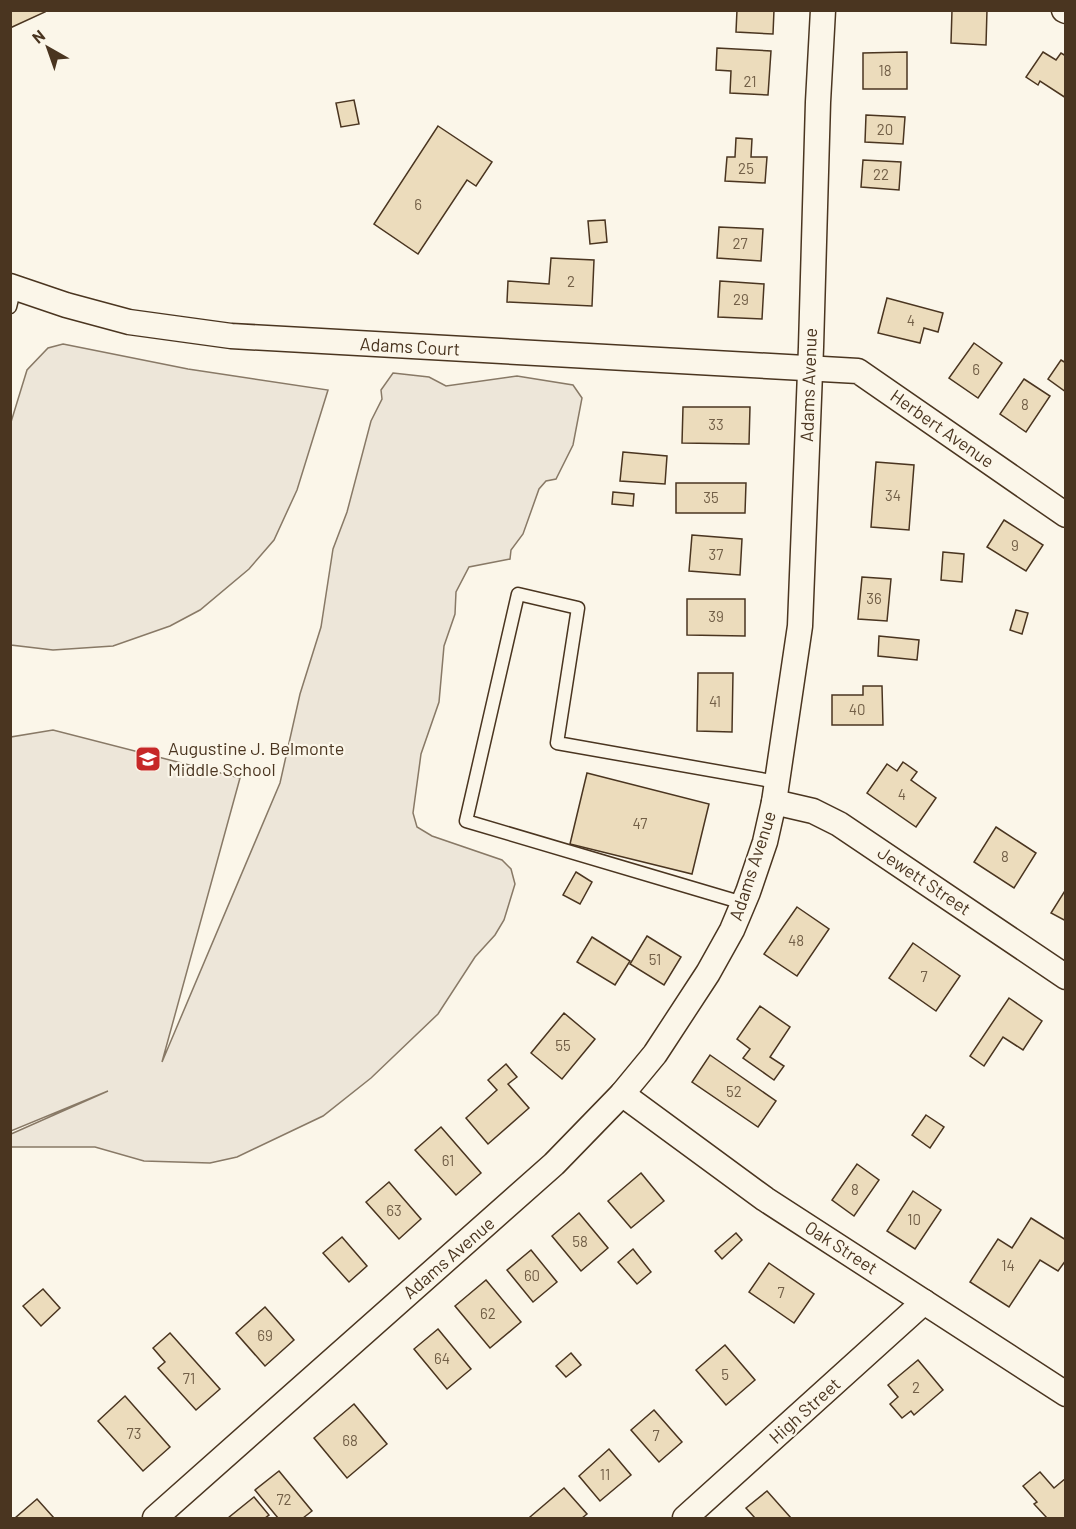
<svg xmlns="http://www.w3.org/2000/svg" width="1076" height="1529" viewBox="0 0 1076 1529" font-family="Barlow,sans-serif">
	<rect width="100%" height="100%" fill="#fbf6e9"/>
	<g fill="#ede6d9" stroke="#887966" stroke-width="1.5">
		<polygon points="63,344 188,369 328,390 297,490 274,540 249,569 200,610 170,626 113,646 53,650 11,645 11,422 27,370 48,348"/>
		<polygon points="393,373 429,377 446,386 517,376 573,385 582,398 573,445 556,479 546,481 539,489 523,534 511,550 510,559 469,567 456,592 455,614 444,646 439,702 421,754 413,813 417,827 432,836 502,860 511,869 515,884 504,920 495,935 475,957 438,1014 371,1078 323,1116 237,1157 210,1163 144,1161 95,1147 11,1147 11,1134 108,1091 11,1131 11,737 53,730 240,778 162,1062 280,783 300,694 321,627 333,549 347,512 371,421 382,399 381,390"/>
	</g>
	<g fill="#ecdcbc" stroke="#4a3520" stroke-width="1.5">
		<polygon points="10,10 44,10 45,12 10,28"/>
		<polygon points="737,10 774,10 773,34 736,32"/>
		<polygon points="952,10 987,10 986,45 951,43"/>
		<polygon points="717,48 771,51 768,95 730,93 731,71 716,70"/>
		<polygon points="907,52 907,89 863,89 863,53"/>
		<polygon points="1043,52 1056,60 1061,53 1066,56 1066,98 1040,81 1038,85 1026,77"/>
		<polygon points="354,100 359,124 341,127 336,103"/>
		<polygon points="866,115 905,117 903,144 865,142"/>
		<polygon points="438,126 492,162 476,186 467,180 418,254 374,224"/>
		<polygon points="736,138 752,139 751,157 767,157 765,183 725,181 727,157 735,157"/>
		<polygon points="863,160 901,162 899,190 861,187"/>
		<polygon points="605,220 607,242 590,244 588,221"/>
		<polygon points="719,227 763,229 761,261 717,258"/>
		<polygon points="551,258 594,260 592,306 507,302 508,281 549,284"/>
		<polygon points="720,281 764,284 762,319 718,317"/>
		<polygon points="887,298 943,313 938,332 924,328 920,343 878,333"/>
		<polygon points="974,343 1002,363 978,398 949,378"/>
		<polygon points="1061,360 1066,363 1066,392 1048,379"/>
		<polygon points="1024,379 1050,396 1026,432 1000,414"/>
		<polygon points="683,407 750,407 749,444 682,443"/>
		<polygon points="623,452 667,456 665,484 620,481"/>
		<polygon points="876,462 914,465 909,530 871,527"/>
		<polygon points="676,483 746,483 745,513 676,513"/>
		<polygon points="613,492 634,494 633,506 612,504"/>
		<polygon points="1004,520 1043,545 1026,571 987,547"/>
		<polygon points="692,535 742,539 740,575 689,571"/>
		<polygon points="943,552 964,554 962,582 941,580"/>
		<polygon points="862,577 891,579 887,621 858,619"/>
		<polygon points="687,599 745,599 745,636 687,635"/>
		<polygon points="1016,610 1028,613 1022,634 1010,630"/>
		<polygon points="879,636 919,640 917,660 878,656"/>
		<polygon points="698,673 733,673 732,732 697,731"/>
		<polygon points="863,686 882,686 883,725 832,725 832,695 863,695"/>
		<polygon points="903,762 917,772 911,780 936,798 916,827 867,793 887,764 897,771"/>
		<polygon points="587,773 709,804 692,874 570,844"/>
		<polygon points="996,827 1036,853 1014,888 974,862"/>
		<polygon points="576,872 592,882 580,904 563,895"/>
		<polygon points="1066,889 1066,921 1051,913"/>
		<polygon points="797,907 829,929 797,976 764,954"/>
		<polygon points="647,936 681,957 664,985 630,964"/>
		<polygon points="592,937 630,961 615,985 577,962"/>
		<polygon points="913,943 960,976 936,1011 889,978"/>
		<polygon points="1009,998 1042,1021 1023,1050 1003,1037 984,1066 970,1056"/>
		<polygon points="760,1006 790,1027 770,1057 784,1066 774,1080 743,1058 750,1049 737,1039"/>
		<polygon points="564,1013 595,1039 562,1079 531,1053"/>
		<polygon points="710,1055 776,1101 758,1127 692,1082"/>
		<polygon points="506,1064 517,1077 508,1084 529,1108 488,1144 466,1118 497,1090 488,1080"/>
		<polygon points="926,1115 944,1127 930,1148 912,1135"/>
		<polygon points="441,1127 481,1173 456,1195 415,1150"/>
		<polygon points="857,1164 879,1180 854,1216 832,1200"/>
		<polygon points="641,1173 664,1201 631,1228 608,1201"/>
		<polygon points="389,1182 421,1219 399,1239 366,1202"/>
		<polygon points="913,1191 941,1210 915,1249 887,1231"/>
		<polygon points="579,1213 608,1248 581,1271 552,1236"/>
		<polygon points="1031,1218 1066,1240 1066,1260 1058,1271 1040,1260 1009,1307 970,1282 998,1239 1012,1248"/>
		<polygon points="736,1233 742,1240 722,1259 715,1251"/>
		<polygon points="342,1237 367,1266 349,1282 323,1253"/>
		<polygon points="633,1249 651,1272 637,1284 618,1262"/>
		<polygon points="531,1250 557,1282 533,1302 507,1270"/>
		<polygon points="769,1263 814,1294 794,1323 749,1292"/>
		<polygon points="486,1280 521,1322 490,1348 455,1306"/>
		<polygon points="43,1289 60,1308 41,1326 23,1306"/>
		<polygon points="265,1307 294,1340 265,1366 236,1333"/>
		<polygon points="438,1329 471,1369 447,1389 414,1349"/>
		<polygon points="170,1333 220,1389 196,1410 158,1368 165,1362 153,1348"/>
		<polygon points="725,1345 755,1380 726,1405 696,1370"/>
		<polygon points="571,1353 581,1365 566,1377 556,1366"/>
		<polygon points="918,1360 943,1390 914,1415 911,1411 902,1418 890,1404 898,1397 888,1385"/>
		<polygon points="125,1396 170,1447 143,1471 98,1421"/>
		<polygon points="354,1404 387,1444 347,1478 314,1438"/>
		<polygon points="654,1410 682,1442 659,1462 631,1430"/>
		<polygon points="609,1449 631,1475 600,1501 579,1476"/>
		<polygon points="279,1471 312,1511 303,1518 278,1518 255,1490"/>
		<polygon points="1040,1472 1054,1488 1066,1478 1066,1518 1047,1518 1034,1504 1037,1502 1023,1486"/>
		<polygon points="564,1488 587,1514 582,1518 531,1518 530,1517"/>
		<polygon points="767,1491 791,1518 755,1518 746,1508"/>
		<polygon points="254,1497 269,1515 265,1518 228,1518"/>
		<polygon points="37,1499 54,1518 15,1518"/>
	</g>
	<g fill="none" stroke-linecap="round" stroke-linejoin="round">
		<g stroke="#4a3520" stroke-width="15">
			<g id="service">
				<polyline points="10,307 15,287"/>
				<polyline points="743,903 466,821 518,594 578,608 557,743 777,782"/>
			</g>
		</g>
		<g stroke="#4a3520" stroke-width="27">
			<g id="minor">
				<polyline points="1064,10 1066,11"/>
				<polyline points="10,286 66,305 129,322 231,336 858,371 1066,515"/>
				<polyline points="774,802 813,811 839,824 1066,977"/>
				<polyline points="622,1094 765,1199 1066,1394"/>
				<polyline points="155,1518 554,1164 622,1094 655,1054 708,973 732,930 748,892 765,842 774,802 800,626 811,347 818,102 823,10"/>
				<polyline points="685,1518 924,1302"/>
			</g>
		</g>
		<use href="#service" stroke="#fbf6e9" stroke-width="12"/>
		<use href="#minor" stroke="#fbf6e9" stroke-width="24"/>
	</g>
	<defs>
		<g id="school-square" transform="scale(1.35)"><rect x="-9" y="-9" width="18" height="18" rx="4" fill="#c62828" stroke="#fbf6e9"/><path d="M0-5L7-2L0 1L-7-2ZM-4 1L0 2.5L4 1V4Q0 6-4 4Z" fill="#fff"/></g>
	</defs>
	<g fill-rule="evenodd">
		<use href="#school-square" x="148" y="759"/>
	</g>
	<g text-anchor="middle" stroke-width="4.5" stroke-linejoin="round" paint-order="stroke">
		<g font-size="15" fill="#725f47">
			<text x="885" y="76">18</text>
			<text x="750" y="87">21</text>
			<text x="885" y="135">20</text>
			<text x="746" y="174">25</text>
			<text x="881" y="180">22</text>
			<text x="418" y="210">6</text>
			<text x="740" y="249">27</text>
			<text x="571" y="287">2</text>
			<text x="741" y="305">29</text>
			<text x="911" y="326">4</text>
			<text x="976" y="375">6</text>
			<text x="1025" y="410">8</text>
			<text x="716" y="430">33</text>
			<text x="893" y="501">34</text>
			<text x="711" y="503">35</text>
			<text x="1015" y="551">9</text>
			<text x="716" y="560">37</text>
			<text x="874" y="604">36</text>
			<text x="716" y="622">39</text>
			<text x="715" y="707">41</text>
			<text x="857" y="715">40</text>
			<text x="902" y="800">4</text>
			<text x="640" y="829">47</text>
			<text x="1005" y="862">8</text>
			<text x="796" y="946">48</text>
			<text x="655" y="965">51</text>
			<text x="924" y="982">7</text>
			<text x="563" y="1051">55</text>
			<text x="734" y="1097">52</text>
			<text x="448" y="1166">61</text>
			<text x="855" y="1195">8</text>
			<text x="394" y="1216">63</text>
			<text x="914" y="1225">10</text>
			<text x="580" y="1247">58</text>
			<text x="1008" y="1271">14</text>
			<text x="532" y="1281">60</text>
			<text x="781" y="1298">7</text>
			<text x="488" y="1319">62</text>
			<text x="265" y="1341">69</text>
			<text x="442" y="1364">64</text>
			<text x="725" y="1380">5</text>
			<text x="189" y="1384">71</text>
			<text x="916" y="1393">2</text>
			<text x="134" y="1439">73</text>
			<text x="656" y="1441">7</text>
			<text x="350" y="1446">68</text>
			<text x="605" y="1480">11</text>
			<text x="284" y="1505">72</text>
		</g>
		<g font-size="18" fill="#4a3520" stroke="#fbf6e9">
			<text transform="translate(410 347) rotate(3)" y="6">Adams Court</text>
			<text transform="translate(809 385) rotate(-88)" y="6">Adams Avenue</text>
			<text transform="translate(942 429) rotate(35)" y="6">Herbert Avenue</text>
			<text transform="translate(753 866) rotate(-72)" y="6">Adams Avenue</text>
			<text transform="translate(924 881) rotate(34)" y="6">Jewett Street</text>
			<text transform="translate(841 1248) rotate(33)" y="6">Oak Street</text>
			<text transform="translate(449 1258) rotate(-41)" y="6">Adams Avenue</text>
			<text transform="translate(805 1411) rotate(-42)" y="6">High Street</text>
		</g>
		<g font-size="18" fill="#4a3520" stroke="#fbf6e9" text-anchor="start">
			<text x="168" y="755">Augustine J. Belmonte<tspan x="168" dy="21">Middle School</tspan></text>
		</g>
	</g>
	<rect width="1076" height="1529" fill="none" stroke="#4a3520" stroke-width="24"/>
	<g transform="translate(48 48) rotate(320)" stroke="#fbf6e9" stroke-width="4.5" paint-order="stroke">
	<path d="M0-4.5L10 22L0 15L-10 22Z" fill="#4a3520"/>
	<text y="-9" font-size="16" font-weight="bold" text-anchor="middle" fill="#4a3520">N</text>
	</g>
</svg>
